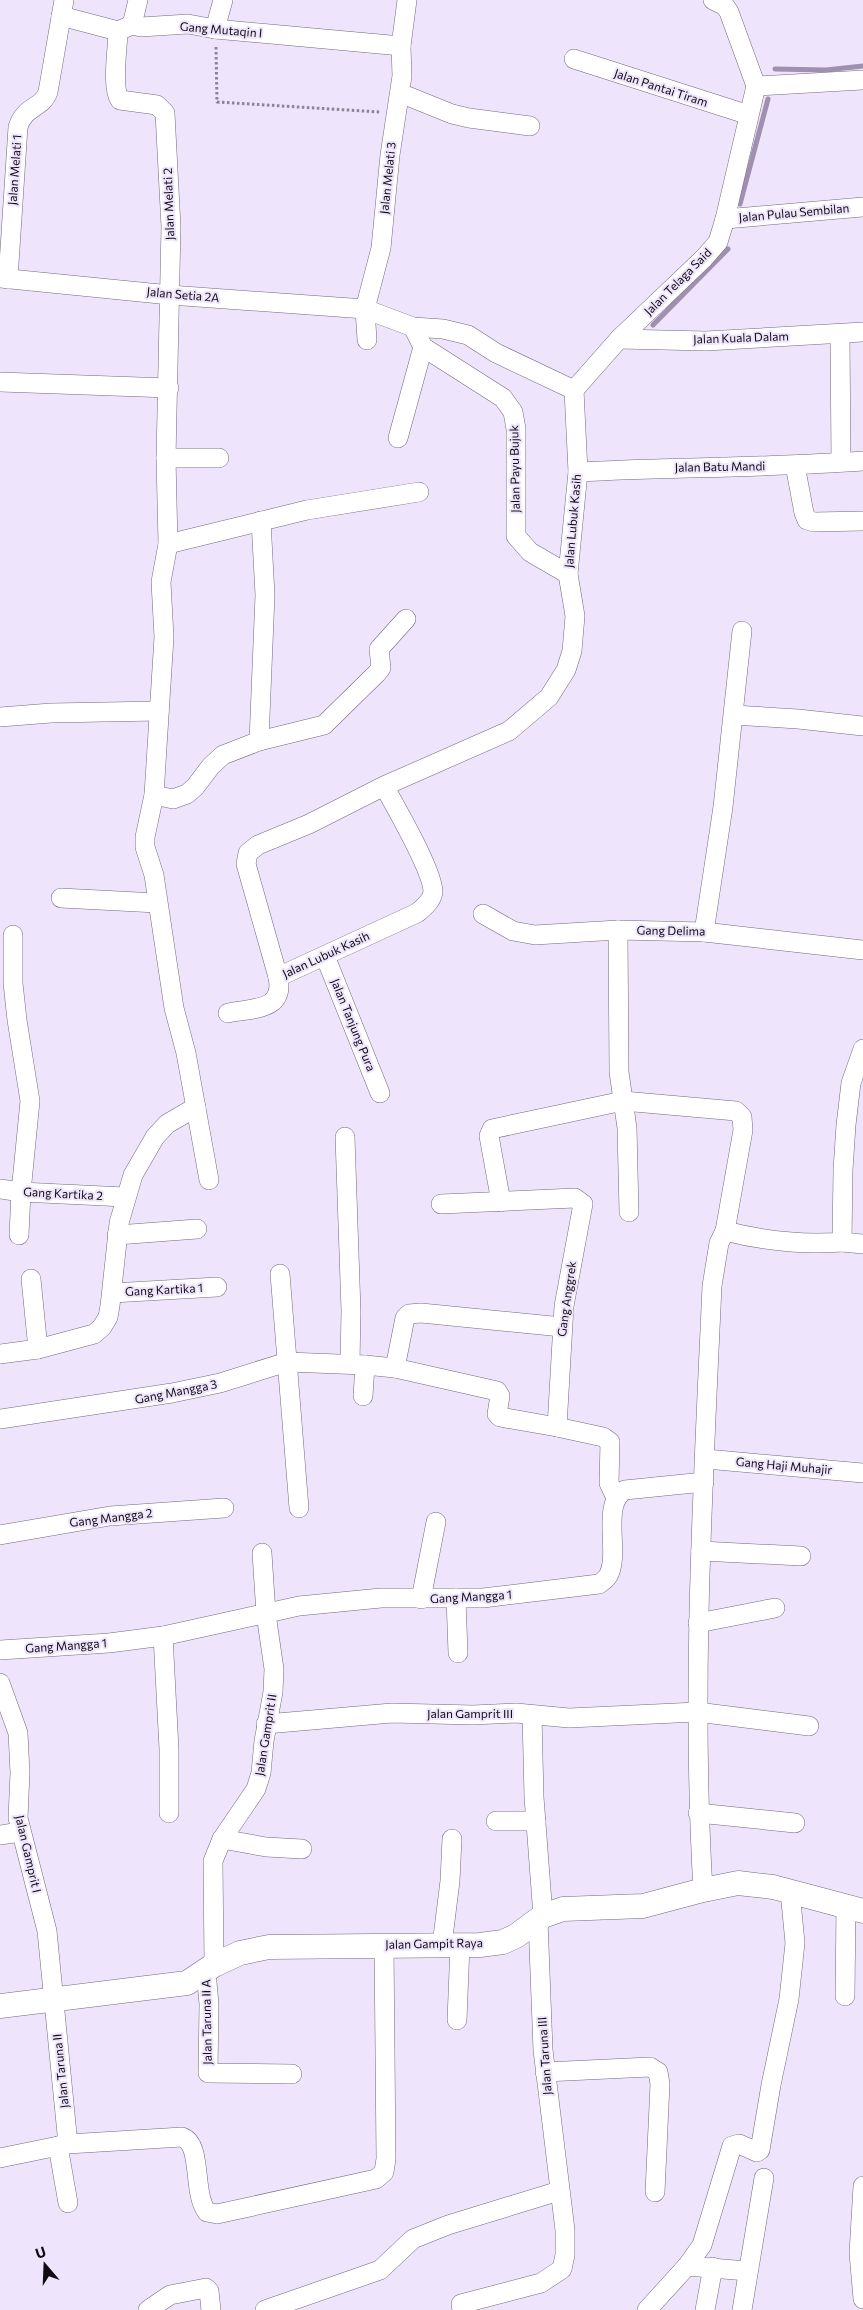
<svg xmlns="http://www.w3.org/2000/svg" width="863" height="2310" viewBox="0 0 863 2310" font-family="Commissioner,sans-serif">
	<rect width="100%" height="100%" fill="#eee4fb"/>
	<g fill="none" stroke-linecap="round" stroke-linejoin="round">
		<g stroke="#9f8fb1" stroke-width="5">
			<polyline points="775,69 826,70 863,66"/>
			<polyline points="740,204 768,99"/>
			<polyline points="653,325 728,249"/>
		</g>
		<g stroke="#72697d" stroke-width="20">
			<g id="minor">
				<polyline points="713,0 725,6 729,12 756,86"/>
				<polyline points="61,16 118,31 132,25 141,27 188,24 215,29 401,46"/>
				<polyline points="132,25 138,0"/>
				<polyline points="215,29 223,0"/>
				<path d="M118,31C118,46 111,88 120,100L157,105L165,113L171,227L166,458L168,544L161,582L164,637L154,795L145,837V847L154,875L174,1008L186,1053L209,1180"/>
				<polyline points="574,59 749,115"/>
				<polyline points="756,86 863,80"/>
				<polyline points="400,93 452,114 469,118 530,126"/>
				<polyline points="725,219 863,207"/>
				<polyline points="0,278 170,295 365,309 413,327 443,329 468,335 496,353 574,390"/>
				<path d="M8,279L18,127C25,105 42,109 48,92L64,0"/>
				<polyline points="413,327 423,347 503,398 513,412 516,429 516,536 530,552 568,574"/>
				<polyline points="840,334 841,462"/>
				<polyline points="619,339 706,341 863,332"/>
				<polyline points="367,340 365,309 381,248 390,155 402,76 401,46 407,0"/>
				<polyline points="0,382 169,388"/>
				<polyline points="574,390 619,339 704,258 718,242 725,219 756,86"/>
				<polyline points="398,438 423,347"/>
				<polyline points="166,458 219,458"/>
				<polyline points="795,465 804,513 807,520 814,522 863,521"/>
				<path d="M578,472C673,467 768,468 863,461"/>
				<polyline points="168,544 307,510 419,492"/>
				<polyline points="734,715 798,719 863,726"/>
				<polyline points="0,717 51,713 159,711"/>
				<polyline points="259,741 265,595 261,521"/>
				<path d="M384,786C396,808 433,871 433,892C432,901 423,908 417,913L278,977L246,864L248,853L258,845L309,824L384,786L509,731L549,697L566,670L572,651L575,616L568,574L578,472L574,390"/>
				<polyline points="154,795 173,799 187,794 195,787 211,766 223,755 259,741 324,725 377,673 381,668 379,649 406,619"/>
				<polyline points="61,898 157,903"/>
				<polyline points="483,914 513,931 535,935 618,930 704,932 863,950"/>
				<polyline points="618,930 619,1072 627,1128 629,1212"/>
				<polyline points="704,932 723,807 742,631"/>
				<polyline points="13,935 13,983 17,1020 30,1101 21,1192 19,1235"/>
				<polyline points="325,956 380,1093"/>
				<path d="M228,1013C253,1008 285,1011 278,977"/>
				<polyline points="345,1137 351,1311 350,1363"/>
				<polyline points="0,1189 21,1192 125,1197"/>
				<polyline points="501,1202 489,1136 492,1129 623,1101 736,1111 742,1117 743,1130 725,1231"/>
				<polyline points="441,1204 575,1198 583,1204 564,1306 557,1427 603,1437 610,1442 609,1483 616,1498"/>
				<polyline points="117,1235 197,1229"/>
				<polyline points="842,1242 863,1244"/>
				<polyline points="280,1274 299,1508"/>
				<polyline points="31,1279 38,1349"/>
				<polyline points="112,1293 217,1287"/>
				<polyline points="0,1354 38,1349 94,1334 102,1327 108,1317 110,1306 119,1223 133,1175 155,1137 167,1124 196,1107"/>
				<polyline points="365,1365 395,1368 497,1391 500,1396 497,1414 500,1417 557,1427"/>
				<polyline points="395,1368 405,1318 409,1314 421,1313 562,1327"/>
				<polyline points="0,1419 172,1393 220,1383 287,1362 365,1365 363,1396"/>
				<polyline points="706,1459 863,1473"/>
				<polyline points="0,1535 110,1516 224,1508"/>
				<polyline points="701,1551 801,1556"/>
				<polyline points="456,1598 458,1653"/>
				<polyline points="421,1599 436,1522"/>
				<polyline points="698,1623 775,1608"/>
				<polyline points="163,1636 169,1749 169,1813"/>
				<path d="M0,1650L109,1643L163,1636L299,1606L381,1598H483L599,1584C602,1582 606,1579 608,1576C621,1554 600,1504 625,1490L704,1482"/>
				<polyline points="0,1683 18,1733 20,1773 18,1818 47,1931 68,2144"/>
				<polyline points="532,1715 534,1797 543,1916"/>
				<polyline points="266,1724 392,1713 473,1715 516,1713 569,1718 697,1712 809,1726"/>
				<polyline points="698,1813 795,1823"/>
				<polyline points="496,1821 536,1821"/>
				<polyline points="0,1835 20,1832"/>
				<polyline points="222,1839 266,1847 302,1849"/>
				<path d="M703,1890C691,1688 703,1487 712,1286L719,1243L725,1231C764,1241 802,1245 842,1242L843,1170L846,1125L851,1083L863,1049"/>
				<polyline points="442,1945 450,1881 452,1839"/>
				<polyline points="214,1965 213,1861 222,1839 256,1789 261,1773 264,1741 273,1692 274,1669 266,1614 262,1553"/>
				<polyline points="206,1971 209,2004 208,2073 292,2074"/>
				<polyline points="845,1996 846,1906"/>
				<polyline points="457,2020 460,1945"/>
				<polyline points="545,2072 650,2067 658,2072 660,2084 655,2192"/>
				<polyline points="58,2146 68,2203"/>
				<path d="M0,2158L68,2144L182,2137C203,2144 192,2193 207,2212L217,2214L376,2179L384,2172L386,2159L384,1945"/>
				<polyline points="863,2186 859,2253 863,2299"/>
				<polyline points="687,2266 702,2245 732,2146 739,2144 757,2152 760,2150 771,2085 789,1999 795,1943 790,1891"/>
				<polyline points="148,2310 170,2295 206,2288 209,2291 211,2310"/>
				<polyline points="265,2310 380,2270 413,2239 448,2225 559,2191"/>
				<polyline points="462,2310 461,2304 541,2283 562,2269 565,2255 565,2230 543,2050 538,1920"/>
				<polyline points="647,2310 687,2266 747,2271"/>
				<polyline points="705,2310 713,2267"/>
				<polyline points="742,2310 764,2178"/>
			</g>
		</g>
		<g stroke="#72697d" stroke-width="25">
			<polyline id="tertiary" points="0,2006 187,1983 214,1965 240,1953 269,1947 480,1945 503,1942 516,1936 543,1916 563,1909 643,1906 703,1890 738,1883 773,1887 863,1911"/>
		</g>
		<polyline stroke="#8b8494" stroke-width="3" stroke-dasharray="2.5 2.5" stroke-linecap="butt" points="216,47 217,102 380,112"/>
		<use href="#minor" stroke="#fff" stroke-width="19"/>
		<use href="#tertiary" stroke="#fff" stroke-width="24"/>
	</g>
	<g text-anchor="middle" stroke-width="4" stroke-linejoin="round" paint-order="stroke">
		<g font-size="12" fill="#0f0c13" stroke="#eee4fb">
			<text transform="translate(221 30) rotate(5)" y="4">Gang Mutaqin I</text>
			<text transform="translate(661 88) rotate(18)" y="4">Jalan Pantai Tiram</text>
			<text transform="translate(15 170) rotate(-86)" y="4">Jalan Melati 1</text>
			<text transform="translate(388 178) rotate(-84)" y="4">Jalan Melati 3</text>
			<text transform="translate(169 204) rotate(-92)" y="4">Jalan Melati 2</text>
			<text transform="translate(794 213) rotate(-5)" y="4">Jalan Pulau Sembilan</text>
			<text transform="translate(678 282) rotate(-45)" y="4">Jalan Telaga Said</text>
			<text transform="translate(183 295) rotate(5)" y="4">Jalan Setia 2A</text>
			<text transform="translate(741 338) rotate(-2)" y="4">Jalan Kuala Dalam</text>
			<text transform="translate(720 467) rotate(-1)" y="4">Jalan Batu Mandi</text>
			<text transform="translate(515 469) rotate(-91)" y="4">Jalan Payu Bujuk</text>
			<text transform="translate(573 521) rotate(-85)" y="4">Jalan Lubuk Kasih</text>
			<text transform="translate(671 931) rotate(1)" y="4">Gang Delima</text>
			<text transform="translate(326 955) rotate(-25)" y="4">Jalan Lubuk Kasih</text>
			<text transform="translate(353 1025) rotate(68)" y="4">Jalan Tanjung Pura</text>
			<text transform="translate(63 1194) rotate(3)" y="4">Gang Kartika 2</text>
			<text transform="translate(164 1290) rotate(-3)" y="4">Gang Kartika 1</text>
			<text transform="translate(567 1299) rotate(-82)" y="4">Gang Anggrek</text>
			<text transform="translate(176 1392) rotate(-11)" y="4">Gang Mangga 3</text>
			<text transform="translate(784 1466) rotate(5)" y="4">Gang Haji Muhajir</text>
			<text transform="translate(111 1518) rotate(-7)" y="4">Gang Mangga 2</text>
			<text transform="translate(471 1597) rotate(-3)" y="4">Gang Mangga 1</text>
			<text transform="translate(66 1646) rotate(-4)" y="4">Gang Mangga 1</text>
			<text x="470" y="1718">Jalan Gamprit III</text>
			<text transform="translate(266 1735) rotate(-81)" y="4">Jalan Gamprit II</text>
			<text transform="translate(28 1854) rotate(77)" y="4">Jalan Gamprit I</text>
			<text transform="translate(434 1944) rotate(-1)" y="4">Jalan Gampit Raya</text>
			<text transform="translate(207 2022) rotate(-91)" y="4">Jalan Taruna II A</text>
			<text transform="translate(545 2056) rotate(-94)" y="4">Jalan Taruna III</text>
			<text transform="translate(61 2071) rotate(-96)" y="4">Jalan Taruna II</text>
		</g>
	</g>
	<g transform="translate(45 2265) rotate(341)" stroke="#eee4fb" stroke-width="4" paint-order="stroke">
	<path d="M0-4L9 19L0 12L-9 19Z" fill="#0f0c13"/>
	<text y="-8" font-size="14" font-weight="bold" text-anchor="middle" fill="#0f0c13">U</text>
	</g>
</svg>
